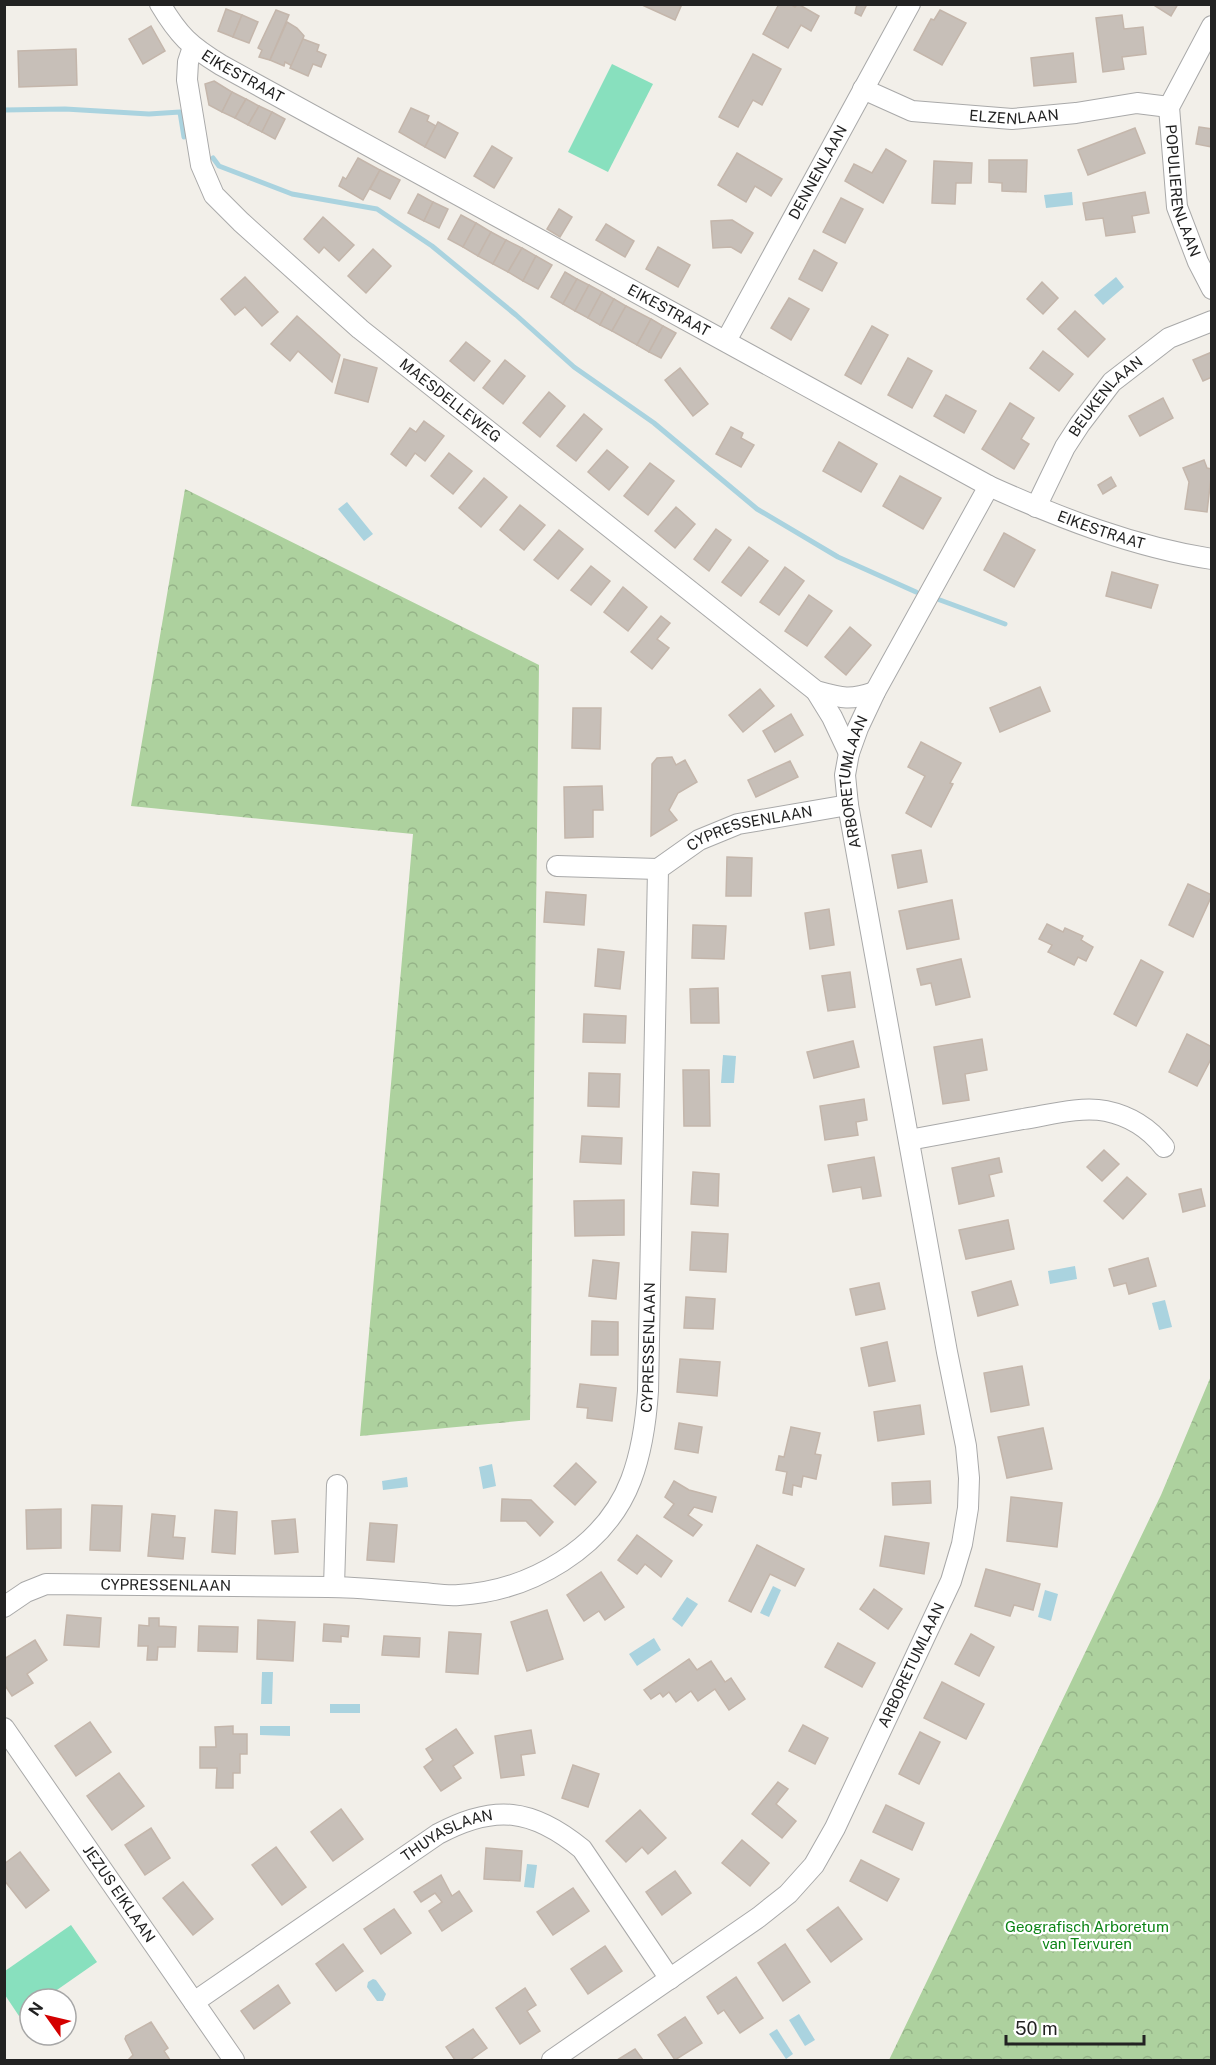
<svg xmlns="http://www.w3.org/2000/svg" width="1216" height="2065" viewBox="0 0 1216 2065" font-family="'Public Sans',sans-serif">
	<defs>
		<pattern id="forest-crowns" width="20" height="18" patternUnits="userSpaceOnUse" patternTransform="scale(1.5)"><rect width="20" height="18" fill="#add19e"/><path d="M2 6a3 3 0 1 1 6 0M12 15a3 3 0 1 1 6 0" fill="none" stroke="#95b388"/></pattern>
	</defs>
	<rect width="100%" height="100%" fill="#f2efe9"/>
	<g fill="url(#forest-crowns)">
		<polygon points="185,489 539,665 530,1420 360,1436 413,834 131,806"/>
		<polygon points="1211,1376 1211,2060 889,2060 1161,1495"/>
	</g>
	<g fill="#88e0be">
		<polygon points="612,64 653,84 608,172 568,152"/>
		<polygon points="71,1925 97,1962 44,1999 30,1999 30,2009 19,2016 5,1995 5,1971"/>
	</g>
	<g fill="#aad3df">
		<polygon points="1072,192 1073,205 1046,208 1044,195"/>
		<polygon points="1116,277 1124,287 1103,305 1094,295"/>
		<polygon points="347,502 373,534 364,541 338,509"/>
		<polygon points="723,1055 736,1056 734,1083 721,1083"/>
		<polygon points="1075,1266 1077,1279 1050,1284 1048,1271"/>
		<polygon points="1165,1300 1172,1327 1159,1330 1152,1303"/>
		<polygon points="492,1464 496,1486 483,1489 479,1467"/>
		<polygon points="407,1477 408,1487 383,1490 382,1481"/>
		<polygon points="773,1586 781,1590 769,1617 760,1613"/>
		<polygon points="1045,1590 1058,1594 1051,1621 1038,1617"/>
		<polygon points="687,1597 698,1604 682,1627 672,1619"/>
		<polygon points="654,1638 661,1650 637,1666 629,1654"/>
		<polygon points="262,1672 273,1672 272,1704 261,1704"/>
		<rect x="330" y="1704" width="30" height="9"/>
		<polygon points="260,1726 290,1726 290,1736 260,1735"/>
		<polygon points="527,1864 537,1865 534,1888 524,1887"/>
		<polygon points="373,1979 376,1980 386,1994 383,2001 377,2001 367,1987 368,1982"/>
		<polygon points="799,2014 815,2040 805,2046 789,2020"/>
		<polygon points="777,2029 793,2054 786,2059 769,2034"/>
	</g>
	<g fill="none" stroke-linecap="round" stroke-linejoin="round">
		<g stroke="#aad3df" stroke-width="5">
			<polyline points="4,110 65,109 149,114 180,112 184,137"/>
			<polyline points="213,158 219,166 292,194 377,209 432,246 516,315 574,367 654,423 757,509 838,557 916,592"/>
			<polyline points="940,600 1005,624"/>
		</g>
	</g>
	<g fill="#c7bfb8" stroke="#c4b6ab" stroke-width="1.5">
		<polygon points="640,4 682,4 675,20"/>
		<polygon points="779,4 790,4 795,7 798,4 819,16 811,31 801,25 788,48 763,34"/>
		<polygon points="857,4 867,4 861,16 855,13"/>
		<polygon points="1152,4 1178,4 1171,16"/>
		<polygon points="226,9 242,15 233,37 218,31"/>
		<polygon points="276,10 289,15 270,60 259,57 262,50 258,48"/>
		<polygon points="940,10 966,23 942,65 914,50 931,19 934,20"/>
		<polygon points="242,15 258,22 249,43 233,37"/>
		<polygon points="1122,15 1124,29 1143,27 1146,54 1122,57 1124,69 1103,72 1096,18"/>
		<polygon points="287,22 297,28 304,36 292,66 285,62 284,66 270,60"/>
		<polygon points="151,26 165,51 143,64 129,39"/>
		<polygon points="303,39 319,45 317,51 326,55 321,67 313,64 308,76 290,68"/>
		<polygon points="76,49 77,85 19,87 18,51"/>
		<polygon points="1073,53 1076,82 1034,86 1031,58"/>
		<polygon points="753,54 781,69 762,105 753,100 738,127 719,117"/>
		<polygon points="214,81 232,92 222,112 209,105 205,84"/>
		<polygon points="232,92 246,99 235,118 222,112"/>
		<polygon points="246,99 259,106 248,125 235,118"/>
		<polygon points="259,106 272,112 262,132 248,125"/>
		<polygon points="411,108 429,116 427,121 436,126 425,147 399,132"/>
		<polygon points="272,112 285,119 275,139 262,132"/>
		<polygon points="438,122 458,133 445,158 425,147"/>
		<polygon points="1199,127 1212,129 1212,147 1196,144"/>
		<polygon points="1135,128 1145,153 1088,175 1078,150"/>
		<polygon points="492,146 512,158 494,188 474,176"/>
		<polygon points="886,149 906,161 883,203 845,181 854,164 872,173"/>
		<polygon points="737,153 782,179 771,196 755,186 746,202 718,185"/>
		<polygon points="358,158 380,170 363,200 339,186 343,177 346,179"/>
		<polygon points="989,160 1027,160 1026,192 1002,191 1002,183 989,182"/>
		<polygon points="934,161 972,163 971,183 956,183 955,204 932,203"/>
		<polygon points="380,170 400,180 390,199 370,189"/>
		<polygon points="1145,192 1149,213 1132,216 1135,232 1106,236 1103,218 1086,220 1083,203"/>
		<polygon points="418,194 433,202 424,221 408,213"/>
		<polygon points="841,198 863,209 845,243 823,232"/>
		<polygon points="433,202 448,209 439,228 424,221"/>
		<polygon points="559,209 572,217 560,237 547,229"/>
		<polygon points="461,215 476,223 463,247 448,239"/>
		<polygon points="323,217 354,245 339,261 324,247 319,253 304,239"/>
		<polygon points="732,220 753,233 741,253 731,247 713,248 711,221"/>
		<polygon points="476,223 491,232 478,256 463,247"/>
		<polygon points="606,224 634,241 625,257 596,240"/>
		<polygon points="491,232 506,240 493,264 478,256"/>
		<polygon points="506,240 522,248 508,272 493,264"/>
		<polygon points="658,247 690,265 678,287 646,269"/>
		<polygon points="522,248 536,256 523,281 508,272"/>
		<polygon points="373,249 391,266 366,293 348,276"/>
		<polygon points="814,250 837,263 822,291 799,279"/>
		<polygon points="536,256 552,265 538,289 523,281"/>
		<polygon points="565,272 577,279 563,304 551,297"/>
		<polygon points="245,277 278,312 262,326 245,307 235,315 221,299"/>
		<polygon points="577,279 589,285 575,311 563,304"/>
		<polygon points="1042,282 1058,298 1043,314 1027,299"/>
		<polygon points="589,285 602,292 588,318 575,311"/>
		<polygon points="602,292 614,299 600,325 588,318"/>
		<polygon points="789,298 809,309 791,340 771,328"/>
		<polygon points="614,299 626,306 612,331 600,325"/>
		<polygon points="626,306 651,319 637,345 612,331"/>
		<polygon points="1075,311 1105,339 1088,357 1058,329"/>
		<polygon points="297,316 340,355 332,382 298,351 290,361 271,344"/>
		<polygon points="651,319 663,326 649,352 637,345"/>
		<polygon points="663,326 676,333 661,358 649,352"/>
		<polygon points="872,326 888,335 861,384 845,375"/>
		<polygon points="466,342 490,361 474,381 450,361"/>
		<polygon points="1043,351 1073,374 1059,391 1030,368"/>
		<polygon points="1212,352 1212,377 1203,381 1193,360"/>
		<polygon points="908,358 932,371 912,408 888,395"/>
		<polygon points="344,359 377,368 368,402 335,393"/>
		<polygon points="505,360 525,376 503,404 483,388"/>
		<polygon points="680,368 708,404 693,416 665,380"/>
		<polygon points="549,392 565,406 540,437 523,423"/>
		<polygon points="946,395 976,411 964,433 934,416"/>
		<polygon points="1163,398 1173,418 1140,436 1129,416"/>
		<polygon points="1010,403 1034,418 1021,439 1029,444 1014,469 982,449"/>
		<polygon points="584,414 602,429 576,461 557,446"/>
		<polygon points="424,421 444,436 425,461 415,453 406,466 391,454 410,428 416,432"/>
		<polygon points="731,427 743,433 741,438 754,445 741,467 716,454"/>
		<polygon points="839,442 877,464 861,492 823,471"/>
		<polygon points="607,450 628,467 609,490 588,472"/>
		<polygon points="449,453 472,471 453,494 431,476"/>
		<polygon points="1204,460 1207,468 1212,469 1207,512 1185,509 1189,482 1183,468"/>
		<polygon points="650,463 674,481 648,515 624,496"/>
		<polygon points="900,476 941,498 923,529 883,506"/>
		<polygon points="1111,477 1116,486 1103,494 1098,485"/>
		<polygon points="484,478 507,497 481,527 459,508"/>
		<polygon points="520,505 545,525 524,550 500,530"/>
		<polygon points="676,507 695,524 675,548 655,531"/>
		<polygon points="716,529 731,540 709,571 694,559"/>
		<polygon points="559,530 583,549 558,579 534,560"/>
		<polygon points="1004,533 1035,550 1014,587 984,570"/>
		<polygon points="749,547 768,561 741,596 722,582"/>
		<polygon points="591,566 610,581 591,605 571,590"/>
		<polygon points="785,567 804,581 779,615 760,602"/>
		<polygon points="1112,572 1158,585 1151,608 1106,596"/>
		<polygon points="623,587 647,607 628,631 604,612"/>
		<polygon points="809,595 832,611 807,646 785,631"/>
		<polygon points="661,616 670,623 657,639 669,648 652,669 631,652"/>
		<polygon points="850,627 871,645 846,675 825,657"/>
		<polygon points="1040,687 1050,711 1000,732 990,708"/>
		<polygon points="760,689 774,706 743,732 729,715"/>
		<polygon points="573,708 601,708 600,749 572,748"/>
		<polygon points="791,714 803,735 775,752 763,731"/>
		<polygon points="921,742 961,763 950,783 953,784 931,827 906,813 925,776 908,767"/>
		<polygon points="672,757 676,765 685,760 697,782 678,793 669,810 677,820 651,836 652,764 657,758"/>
		<polygon points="790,761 798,777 756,797 748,780"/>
		<polygon points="602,786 603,810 593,810 593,837 565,838 564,787"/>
		<polygon points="921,850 927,882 898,888 892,855"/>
		<polygon points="727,857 752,858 751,896 726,896"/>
		<polygon points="1188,884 1212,895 1193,937 1169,925"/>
		<polygon points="546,892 586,895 584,925 544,922"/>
		<polygon points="952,900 959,939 907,949 899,911"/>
		<polygon points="829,909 834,945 810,949 805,913"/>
		<polygon points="1047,924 1063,932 1065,928 1083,936 1081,940 1093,947 1086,961 1078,957 1074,965 1048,952 1052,945 1039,939"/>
		<polygon points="693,925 726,926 724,959 692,958"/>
		<polygon points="598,949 624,952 620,989 595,986"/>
		<polygon points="961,959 970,997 936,1005 931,983 921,985 917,969"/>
		<polygon points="1141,960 1163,972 1136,1026 1114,1014"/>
		<polygon points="850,972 855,1007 828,1011 822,976"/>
		<polygon points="718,988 719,1023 691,1023 690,989"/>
		<polygon points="584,1014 626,1016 625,1043 583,1042"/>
		<polygon points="1187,1034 1212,1047 1212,1057 1197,1086 1169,1072"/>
		<polygon points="982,1039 987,1070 965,1074 969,1100 943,1104 934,1047"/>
		<polygon points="853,1041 859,1067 814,1078 807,1052"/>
		<polygon points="683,1070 709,1070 710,1126 684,1126"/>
		<polygon points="589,1073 620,1074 619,1107 588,1106"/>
		<polygon points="864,1099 867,1120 856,1122 858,1135 825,1140 820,1106"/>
		<polygon points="582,1136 622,1138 621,1164 580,1162"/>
		<polygon points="1104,1150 1119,1164 1102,1181 1087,1167"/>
		<polygon points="874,1157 881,1196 863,1199 861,1187 833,1192 828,1165"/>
		<polygon points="999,1158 1002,1172 989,1175 994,1196 959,1204 952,1168"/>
		<polygon points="693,1172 719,1174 718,1206 691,1204"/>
		<polygon points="1127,1177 1146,1194 1123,1219 1104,1201"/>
		<polygon points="1201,1189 1205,1206 1183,1212 1179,1194"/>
		<polygon points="624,1200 624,1235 575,1236 574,1201"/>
		<polygon points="1008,1220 1014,1249 966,1259 959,1230"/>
		<polygon points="692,1232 728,1234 726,1272 690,1270"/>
		<polygon points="1148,1258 1156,1286 1129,1294 1126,1283 1114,1286 1109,1269"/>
		<polygon points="593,1260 619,1263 616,1299 589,1296"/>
		<polygon points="1011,1281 1018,1305 978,1316 972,1292"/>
		<polygon points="879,1283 885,1309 856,1315 850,1289"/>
		<polygon points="686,1297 715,1299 713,1329 684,1328"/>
		<polygon points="592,1321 618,1322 618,1355 591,1355"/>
		<polygon points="887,1342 895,1381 869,1386 861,1348"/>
		<polygon points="680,1359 720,1362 717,1396 677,1392"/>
		<polygon points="1022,1366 1029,1405 991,1412 984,1373"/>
		<polygon points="580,1384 616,1388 612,1421 587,1418 588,1408 577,1407"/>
		<polygon points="920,1405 924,1434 878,1441 874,1412"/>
		<polygon points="679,1423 702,1427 698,1453 675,1449"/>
		<polygon points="791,1427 820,1433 815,1454 821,1455 816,1479 803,1476 801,1487 793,1485 792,1495 783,1493 787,1472 776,1470 779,1456 784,1457"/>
		<polygon points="1043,1428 1052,1469 1007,1478 998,1437"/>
		<polygon points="576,1463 596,1482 575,1505 554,1486"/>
		<polygon points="674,1481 689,1490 716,1497 712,1512 694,1507 688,1515 702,1525 693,1536 664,1517 674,1504 665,1497"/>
		<polygon points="930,1481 931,1503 893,1505 892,1483"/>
		<polygon points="1011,1497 1062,1503 1057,1547 1007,1541"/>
		<polygon points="502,1499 531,1500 553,1522 540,1536 526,1521 501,1521"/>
		<polygon points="92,1505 122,1506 120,1551 90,1550"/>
		<polygon points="61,1509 61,1548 27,1549 26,1510"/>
		<polygon points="215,1510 237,1512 235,1554 212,1552"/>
		<polygon points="152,1514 175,1516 173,1537 185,1538 183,1559 148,1556"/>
		<polygon points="295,1519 298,1552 275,1554 272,1521"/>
		<polygon points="370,1523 397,1525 394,1562 367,1560"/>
		<polygon points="637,1535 672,1561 661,1577 645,1564 637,1574 618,1560"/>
		<polygon points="885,1536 929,1543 924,1574 880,1566"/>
		<polygon points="757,1545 804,1569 795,1586 770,1574 751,1612 729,1601"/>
		<polygon points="986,1569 1040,1584 1033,1610 1014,1605 1010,1616 975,1606"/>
		<polygon points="601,1572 624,1607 605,1620 599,1611 584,1621 567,1595"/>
		<polygon points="874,1589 902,1609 888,1629 860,1609"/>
		<polygon points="547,1610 563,1659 527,1671 511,1622"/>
		<polygon points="67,1615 101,1618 99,1647 64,1645"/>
		<polygon points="149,1618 159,1618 159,1626 176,1627 175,1647 158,1647 157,1660 147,1660 148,1646 138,1646 139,1625 149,1626"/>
		<polygon points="258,1620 295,1622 293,1661 257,1659"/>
		<polygon points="324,1624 349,1626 348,1637 341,1636 341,1642 323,1641"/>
		<polygon points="199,1626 238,1627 237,1652 198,1651"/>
		<polygon points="449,1632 481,1634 478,1674 446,1672"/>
		<polygon points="971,1634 994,1647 979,1676 955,1664"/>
		<polygon points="384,1636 420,1638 419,1657 382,1655"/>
		<polygon points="35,1640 47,1660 27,1674 33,1683 12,1696 4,1684 4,1659"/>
		<polygon points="838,1643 875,1663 862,1687 825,1667"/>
		<polygon points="689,1659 697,1670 711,1661 725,1682 731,1678 745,1699 729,1710 715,1689 698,1701 691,1691 676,1702 669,1692 663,1697 660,1693 651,1699 644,1690"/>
		<polygon points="942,1682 984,1704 966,1739 924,1718"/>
		<polygon points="90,1722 111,1752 76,1776 55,1746"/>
		<polygon points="803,1725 828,1738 815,1764 789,1751"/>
		<polygon points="233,1726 233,1734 247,1734 247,1754 240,1754 240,1773 233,1773 233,1788 216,1788 217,1768 200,1768 200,1747 216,1747 215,1727"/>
		<polygon points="456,1729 473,1753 453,1766 461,1778 441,1791 424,1767 433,1760 426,1749"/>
		<polygon points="531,1730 535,1753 521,1755 524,1775 501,1778 495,1736"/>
		<polygon points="920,1732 940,1742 919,1784 899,1774"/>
		<polygon points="573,1765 599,1774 588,1807 562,1798"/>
		<polygon points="119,1773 144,1806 112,1830 87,1796"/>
		<polygon points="778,1782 788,1789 776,1804 796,1821 782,1838 752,1814"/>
		<polygon points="886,1805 924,1823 912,1850 873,1832"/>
		<polygon points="341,1809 363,1839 333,1861 311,1832"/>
		<polygon points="640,1810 666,1838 648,1854 642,1847 626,1862 606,1841"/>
		<polygon points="151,1828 170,1858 145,1875 125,1845"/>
		<polygon points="742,1840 769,1863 750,1886 722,1863"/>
		<polygon points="276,1847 306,1887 282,1905 252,1865"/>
		<polygon points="486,1848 522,1851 520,1881 484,1879"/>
		<polygon points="20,1852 49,1890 26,1908 4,1880 4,1864"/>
		<polygon points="861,1860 899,1879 887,1901 850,1881"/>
		<polygon points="675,1871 691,1893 662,1915 646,1892"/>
		<polygon points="441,1875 452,1896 459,1891 472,1911 442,1931 429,1911 442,1902 435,1893 421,1902 414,1892"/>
		<polygon points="183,1882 213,1919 193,1935 163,1898"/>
		<polygon points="573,1888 589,1911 553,1935 537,1912"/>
		<polygon points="838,1907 862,1939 831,1962 807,1930"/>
		<polygon points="394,1909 411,1933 381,1954 364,1929"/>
		<polygon points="343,1944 363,1971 336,1991 316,1964"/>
		<polygon points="785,1944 810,1982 783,2001 758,1963"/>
		<polygon points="605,1946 622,1971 588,1994 571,1969"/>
		<polygon points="736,1977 763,2018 740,2033 724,2010 718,2014 707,1997"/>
		<polygon points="278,1985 290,2003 254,2029 241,2011"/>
		<polygon points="525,1988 536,2005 527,2011 540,2031 520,2044 496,2008"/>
		<polygon points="685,2017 702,2043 675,2060 658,2035"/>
		<polygon points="151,2022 168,2048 164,2051 170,2060 128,2060 133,2055 125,2039 126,2036"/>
		<polygon points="473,2029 487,2048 470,2060 455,2060 446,2047"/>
		<polygon points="635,2049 643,2060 617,2060"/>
	</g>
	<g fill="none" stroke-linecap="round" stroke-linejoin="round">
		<g stroke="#a9a9a9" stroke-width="22">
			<g id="minor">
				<path id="s1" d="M160,4C179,36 190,46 221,65L989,486C1060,518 1134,547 1212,559"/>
				<path id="s2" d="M1212,26L1169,107L1177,207L1198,262L1212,289"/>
				<path id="s3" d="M193,47L188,62L187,80L201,165L214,195L241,222L360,329L816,691L832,717L849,753"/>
				<path id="s4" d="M863,89L912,111L1012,119L1076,113L1137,103L1169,107"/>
				<path id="s5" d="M726,341L910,4"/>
				<path id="s6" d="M1036,507L1065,447L1080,424L1112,382L1169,338L1212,321"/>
				<path d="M816,691C841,698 849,701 875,692"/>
				<polyline points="557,866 658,869"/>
				<path d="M909,1140C947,1133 985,1126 1023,1119C1049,1115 1080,1106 1106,1111C1130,1116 1149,1128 1164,1147"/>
				<polyline points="334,1587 337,1485"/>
				<path id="s7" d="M4,1607L26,1592L46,1584C140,1585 234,1586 328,1587C359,1587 391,1591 423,1593C435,1594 447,1596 459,1595C530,1591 605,1548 631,1480C642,1451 646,1422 648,1391L658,869L699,840L738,824L848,805"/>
				<path id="s8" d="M4,1728L234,2060"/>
				<path id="s9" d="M194,2002L438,1834C494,1804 532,1808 582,1849L670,1979"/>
				<path id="s10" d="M552,2060L759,1917L788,1894L814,1865L835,1828L951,1581L962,1544L968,1508L969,1478L966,1446L947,1352L848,805L845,775L849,753L858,728L875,692L989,486"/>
			</g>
		</g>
		<use href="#minor" stroke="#fff" stroke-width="20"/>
	</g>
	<g text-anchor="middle" stroke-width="4.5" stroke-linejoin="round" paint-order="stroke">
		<g font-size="15" fill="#222" stroke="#fff">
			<text dy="5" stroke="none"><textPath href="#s1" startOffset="112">EIKESTRAAT</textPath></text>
			<text dy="5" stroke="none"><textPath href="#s4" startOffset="156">ELZENLAAN</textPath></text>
			<text dy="5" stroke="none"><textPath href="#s5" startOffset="192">DENNENLAAN</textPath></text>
			<text dy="5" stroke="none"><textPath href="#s2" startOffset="177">POPULIERENLAAN</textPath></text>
			<text dy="5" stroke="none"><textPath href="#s1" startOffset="598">EIKESTRAAT</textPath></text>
			<text dy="5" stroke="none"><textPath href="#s6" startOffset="132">BEUKENLAAN</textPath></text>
			<text dy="5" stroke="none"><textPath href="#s3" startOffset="466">MAESDELLEWEG</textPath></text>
			<text dy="5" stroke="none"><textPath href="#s1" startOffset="1084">EIKESTRAAT</textPath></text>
			<text dy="5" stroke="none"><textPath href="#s10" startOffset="1456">ARBORETUMLAAN</textPath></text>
			<text dy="5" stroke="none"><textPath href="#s7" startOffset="1395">CYPRESSENLAAN</textPath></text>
			<text dy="5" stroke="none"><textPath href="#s7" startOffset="814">CYPRESSENLAAN</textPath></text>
			<text dy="5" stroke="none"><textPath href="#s7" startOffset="168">CYPRESSENLAAN</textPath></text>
			<text dy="5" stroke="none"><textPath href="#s10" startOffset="550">ARBORETUMLAAN</textPath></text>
			<text dy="5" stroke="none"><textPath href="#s9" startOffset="304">THUYASLAAN</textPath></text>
			<text dy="5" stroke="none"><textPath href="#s8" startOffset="202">JEZUS EIKLAAN</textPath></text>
		</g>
		<g font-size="15" fill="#0c8416" stroke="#fff">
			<text x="1087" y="1932">Geografisch Arboretum<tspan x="1087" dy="17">van Tervuren</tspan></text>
		</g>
	</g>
	<rect width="1216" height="2065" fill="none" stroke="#222222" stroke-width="12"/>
	<g transform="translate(48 2017) rotate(304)"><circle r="28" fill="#ffffff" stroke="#a7a7a7" stroke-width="1.5"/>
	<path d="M0-4.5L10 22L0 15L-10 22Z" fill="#d40000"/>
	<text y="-9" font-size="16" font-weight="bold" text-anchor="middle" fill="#222222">N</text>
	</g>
	<path d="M1006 2035v9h138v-9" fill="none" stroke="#222222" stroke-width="3"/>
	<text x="1015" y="2035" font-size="18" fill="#222222" stroke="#ffffff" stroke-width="4.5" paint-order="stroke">50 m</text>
</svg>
